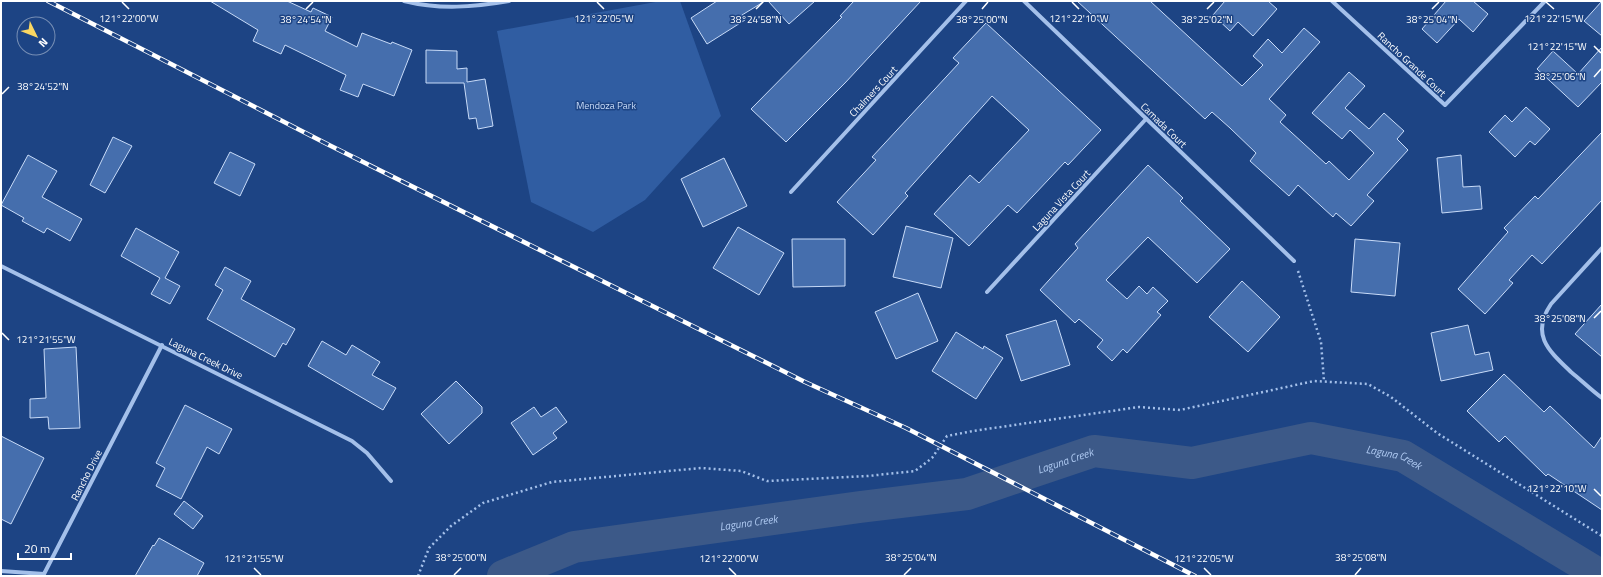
<svg xmlns="http://www.w3.org/2000/svg" width="1603" height="577" viewBox="0 0 1603 577" font-family="'Titillium Web',sans-serif">
	<rect width="100%" height="100%" fill="#1d4484"/>
	<polygon fill="#305da2" points="661,1 680,1 721,116 645,200 593,232 531,202 497,31"/>
	<g fill="none" stroke-linecap="round" stroke-linejoin="round">
		<path stroke="#3c5988" stroke-width="32" id="s1" d="M503,576L574,547L860,507L967,494L1094,451L1192,463L1311,438L1403,456L1602,576"/>
	</g>
	<g fill="#456ead" stroke="#c8dbf8">
		<polygon points="210,1 287,1 311,12 313,8 332,17 325,31 357,47 362,33 391,44 392,42 412,50 394,96 363,84 358,97 340,90 346,75 285,45 281,54 253,41 258,30"/>
		<polygon points="717,1 765,1 742,15 745,20 707,44 691,18"/>
		<polygon points="768,1 815,1 789,24"/>
		<polygon points="854,1 921,1 845,83 786,142 751,109 842,17 840,16"/>
		<polygon points="1077,1 1150,1 1242,86 1263,65 1253,56 1268,39 1282,53 1304,28 1320,42 1269,99 1286,115 1280,122 1326,164 1329,161 1349,180 1374,153 1350,130 1342,139 1312,113 1349,72 1365,86 1345,108 1369,129 1384,113 1404,131 1397,139 1408,150 1367,195 1374,201 1351,226 1336,213 1333,217 1298,185 1289,196 1250,161 1256,153 1230,128 1212,112 1205,119"/>
		<polygon points="1225,1 1268,1 1277,9 1253,36 1238,22 1230,31 1213,15"/>
		<polygon points="1446,1 1473,1 1488,14 1473,32 1459,19 1437,43 1422,29"/>
		<polygon points="1602,1 1602,36 1584,21"/>
		<polygon points="986,23 1101,130 1068,165 1065,162 1017,213 1008,205 969,246 934,214 970,175 979,183 1029,130 992,96 905,193 908,196 873,235 837,202 876,160 872,157 959,63 953,58"/>
		<polygon points="1602,47 1602,82 1578,107 1537,69 1553,51 1578,74"/>
		<polygon points="426,50 457,51 457,69 467,68 467,82 485,79 493,126 478,129 476,118 469,119 464,83 426,83"/>
		<polygon points="1526,107 1550,129 1535,145 1530,141 1515,157 1489,132 1505,115 1512,122"/>
		<polygon points="1602,132 1602,200 1542,264 1532,255 1509,280 1513,283 1485,314 1458,289 1508,232 1504,228 1535,196 1538,199"/>
		<polygon points="113,137 132,146 105,193 90,185"/>
		<polygon points="230,152 255,164 240,196 214,183"/>
		<polygon points="28,155 57,171 42,197 82,219 70,241 47,228 44,233 22,221 24,218 1,205"/>
		<polygon points="1461,155 1463,187 1480,186 1482,209 1442,213 1437,158"/>
		<polygon points="724,158 747,206 703,227 681,179"/>
		<polygon points="1148,165 1183,198 1180,201 1230,249 1197,283 1148,237 1106,280 1127,299 1139,286 1147,294 1153,287 1168,301 1157,312 1161,315 1127,353 1123,349 1112,361 1097,347 1103,340 1079,319 1075,323 1040,290 1078,248 1075,244"/>
		<polygon points="906,226 953,238 941,288 893,277"/>
		<polygon points="738,227 784,253 759,295 713,268"/>
		<polygon points="136,228 179,252 165,278 180,286 170,304 151,294 160,278 121,256"/>
		<polygon points="792,239 845,239 845,286 793,287"/>
		<polygon points="1355,239 1400,243 1395,296 1351,292"/>
		<polygon points="225,267 251,281 241,299 295,329 286,345 283,343 275,357 207,319 223,290 215,285"/>
		<polygon points="1242,281 1280,317 1248,352 1209,317"/>
		<polygon points="918,293 938,341 896,359 875,312"/>
		<polygon points="1602,304 1602,357 1575,334"/>
		<polygon points="1056,320 1070,365 1021,381 1006,335"/>
		<polygon points="1468,325 1475,355 1489,352 1493,370 1441,381 1431,333"/>
		<polygon points="956,332 983,349 984,346 1003,358 976,399 932,371"/>
		<polygon points="322,341 346,355 352,345 380,362 372,375 396,388 383,410 308,366"/>
		<polygon points="76,347 80,428 49,429 48,417 30,418 30,399 46,398 44,349"/>
		<polygon points="1504,374 1544,412 1550,406 1594,448 1602,436 1602,510 1548,474 1546,476 1505,436 1499,442 1467,411"/>
		<polygon points="456,381 482,407 482,413 449,444 421,414"/>
		<polygon points="185,405 232,429 219,454 207,447 181,499 156,486 165,468 156,463"/>
		<polygon points="534,407 541,417 556,407 567,422 553,433 557,438 533,455 511,423"/>
		<polygon points="1,436 44,458 11,524 1,519"/>
		<polygon points="184,501 203,516 193,529 174,514"/>
		<polygon points="159,538 204,563 197,576 135,576 153,545 154,546"/>
	</g>
	<g fill="none" stroke-linecap="round" stroke-linejoin="round">
		<g stroke="#a4c0ea" stroke-width="2.5" stroke-dasharray="2 3" stroke-linecap="butt">
			<polyline points="1298,271 1321,342 1324,381"/>
			<polyline points="418,576 429,548 451,526 483,503 552,482 701,468 741,471 767,481 868,476 915,471 932,458 947,436 973,431 1139,407 1180,410 1314,381 1368,384 1391,397 1437,433 1602,536"/>
		</g>
		<g stroke="#a4c0ea" stroke-width="4">
			<path d="M404,1C440,10 474,7 509,1"/>
			<polyline points="1024,1 1294,261"/>
			<polyline points="1332,1 1445,105 1545,1"/>
			<polyline points="791,192 966,1"/>
			<path d="M1602,248L1551,304C1530,335 1549,351 1571,372C1581,380 1591,390 1602,398"/>
			<polyline points="1,266 352,441 367,453 391,481"/>
			<polyline points="987,292 1146,119"/>
			<polyline points="1,571 44,574 162,345"/>
		</g>
		<g stroke="#fff" stroke-width="4.5">
			<polyline id="rail" points="48,1 329,145 805,382 906,428 1195,576"/>
		</g>
		<use href="#rail" stroke="#1d4484" stroke-width="3" stroke-dasharray="9" stroke-linecap="butt"/>
	</g>
	<path fill="none" stroke="#fff" stroke-width="1.5" d="M122,2L129,9M597,2L604,9M1072,2L1079,9M1546,2L1554,9M306,9L313,2M756,9L763,2M982,9L988,2M1207,9L1214,2M1432,9L1439,2M1594,46L1601,53M1594,77L1601,69M2,94L9,87M1594,318L1601,311M2,333L9,340M1594,489L1601,496M254,568L261,575M729,568L736,575M1204,568L1211,575M454,575L461,568M904,575L911,568M1355,575L1361,568"/>
	<g text-anchor="middle" stroke-width="3" stroke-linejoin="round" paint-order="stroke">
		<g font-size="10" fill="#fff" stroke="#1d4484">
			<text transform="translate(1412 64) rotate(43)" y="4">Rancho Grande Court</text>
			<text transform="translate(873 91) rotate(-47)" y="4">Chalmers Court</text>
			<text transform="translate(1164 125) rotate(44)" y="4">Camada Court</text>
			<text transform="translate(1061 200) rotate(-47)" y="4">Laguna Vista Court</text>
			<text transform="translate(206 358) rotate(26)" y="4">Laguna Creek Drive</text>
			<text transform="translate(86 475) rotate(-63)" y="4">Rancho Drive</text>
		</g>
		<g font-size="10" fill="#c8dbf8" stroke="#1d4484">
			<text x="606" y="109">Mendoza Park</text>
		</g>
		<g font-size="11" font-style="italic" fill="#afcaf2" stroke="#1d4484">
			<text dy="4" stroke="none"><textPath href="#s1" startOffset="913">Laguna Creek</textPath></text>
			<text dy="4" stroke="none"><textPath href="#s1" startOffset="577">Laguna Creek</textPath></text>
			<text dy="4" stroke="none"><textPath href="#s1" startOffset="253">Laguna Creek</textPath></text>
		</g>
	</g>
	<g font-size="10" text-anchor="middle" fill="#fff" stroke="#1d4484" stroke-width="3" stroke-linejoin="round" paint-order="stroke">
		<text x="129" y="22">121°22'00"W</text>
		<text x="1079" y="22">121°22'10"W</text>
		<text x="604" y="22">121°22'05"W</text>
		<text x="1554" y="22">121°22'15"W</text>
		<text x="306" y="23">38°24'54"N</text>
		<text x="756" y="23">38°24'58"N</text>
		<text x="982" y="23">38°25'00"N</text>
		<text x="1207" y="23">38°25'02"N</text>
		<text x="1432" y="23">38°25'04"N</text>
		<text x="1557" y="50">121°22'15"W</text>
		<text x="1560" y="80">38°25'06"N</text>
		<text x="43" y="90">38°24'52"N</text>
		<text x="1560" y="322">38°25'08"N</text>
		<text x="46" y="343">121°21'55"W</text>
		<text x="1557" y="492">121°22'10"W</text>
		<text x="461" y="561">38°25'00"N</text>
		<text x="911" y="561">38°25'04"N</text>
		<text x="1361" y="561">38°25'08"N</text>
		<text x="254" y="562">121°21'55"W</text>
		<text x="729" y="562">121°22'00"W</text>
		<text x="1204" y="562">121°22'05"W</text>
	</g>
	<rect width="1603" height="577" fill="none" stroke="#ffffff" stroke-width="4"/>
	<g transform="translate(36 36) rotate(133)"><circle r="19" fill="#1d4484" stroke="#778fb5"/>
	<path d="M0-3L7 15L0 10L-7 15Z" fill="#fad762"/>
	<text y="-6" font-size="11" font-weight="bold" text-anchor="middle" fill="#ffffff">N</text>
	</g>
	<path d="M18 553v6h53v-6" fill="none" stroke="#ffffff" stroke-width="2"/>
	<text x="24" y="553" font-size="12" fill="#ffffff" stroke="#1d4484" stroke-width="3" paint-order="stroke">20 m</text>
</svg>
